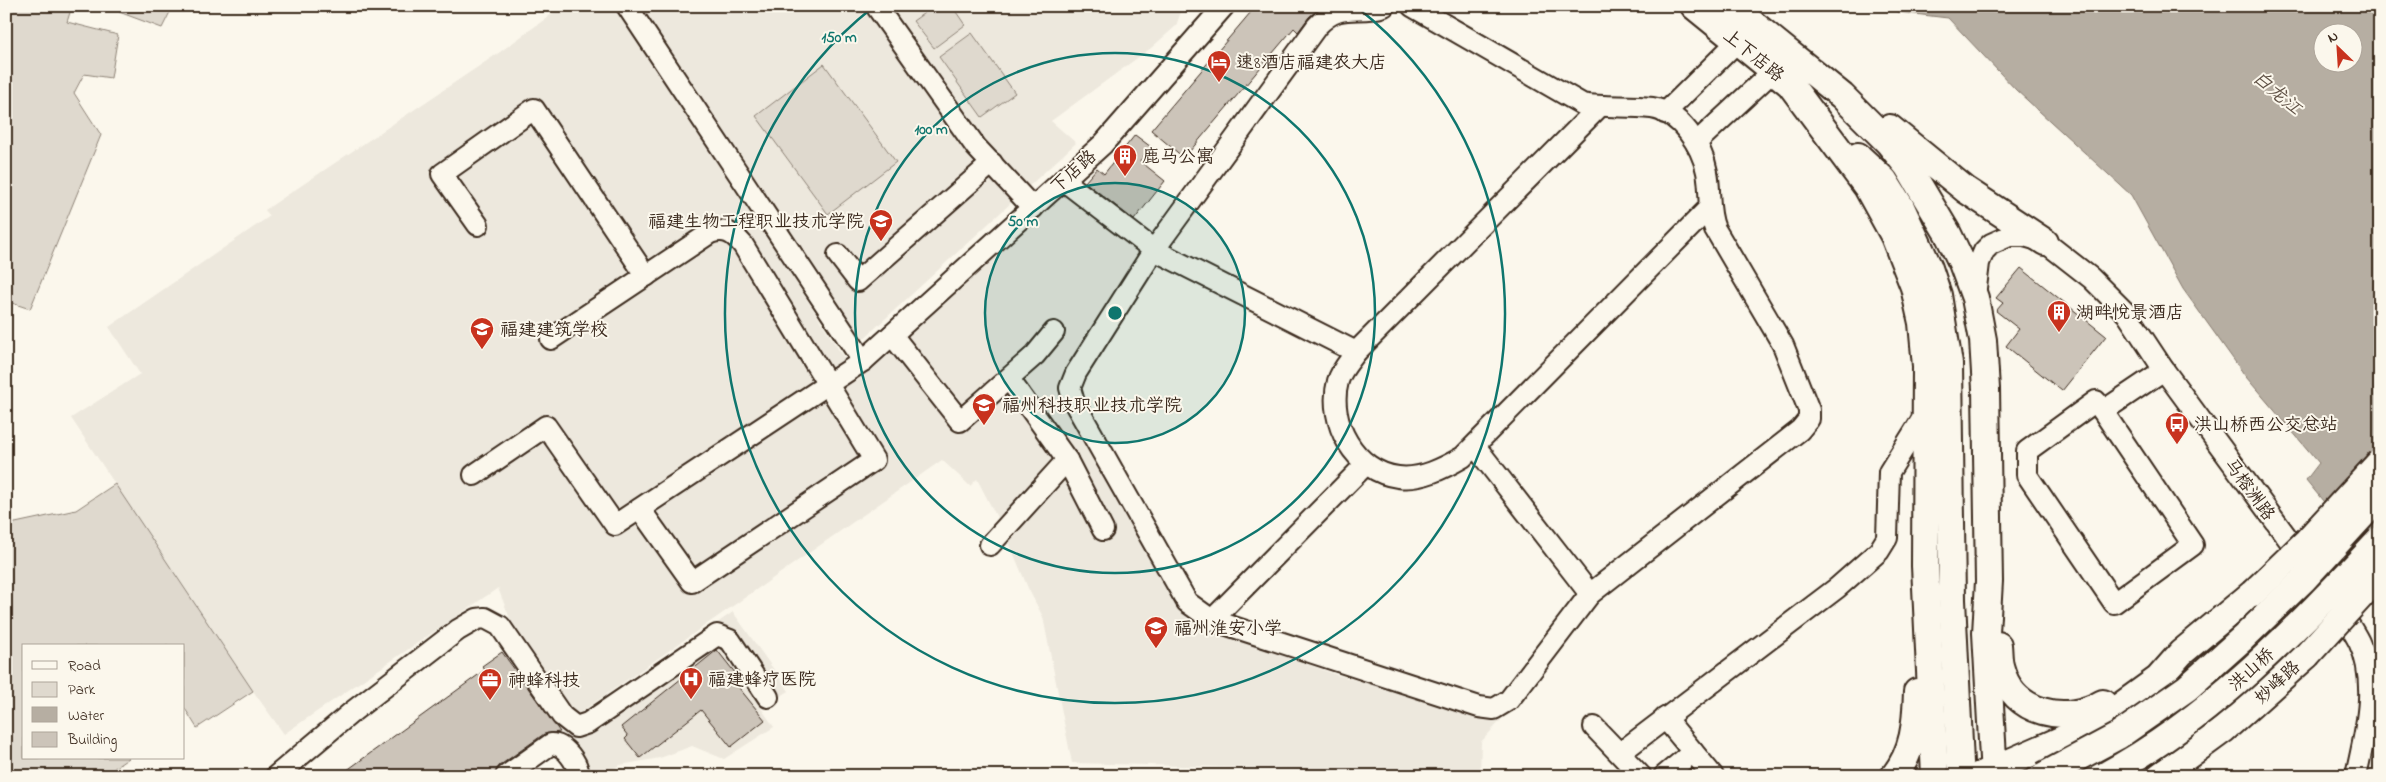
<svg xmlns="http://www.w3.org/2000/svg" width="2386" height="782" viewBox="0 0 2386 782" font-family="'Indie Flower','LXGW WenKai TC',sans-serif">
	<rect width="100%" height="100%" fill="#fbf7ec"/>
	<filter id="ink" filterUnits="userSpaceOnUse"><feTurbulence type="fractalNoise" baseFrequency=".02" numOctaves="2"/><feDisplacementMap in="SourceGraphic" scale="10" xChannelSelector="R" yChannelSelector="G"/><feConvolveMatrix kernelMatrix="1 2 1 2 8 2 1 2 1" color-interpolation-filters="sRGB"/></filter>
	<g filter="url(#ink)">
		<g fill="#ede8dd">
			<polygon points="563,6 621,6 858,380 1065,192 1142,250 1061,392 1189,622 1337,675 1501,720 1481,742 1480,776 1319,776 1293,769 1072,763 1043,617 1028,588 1005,533 977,479 970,486 942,460 574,717 518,639 498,588 284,734 253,691 71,418 140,374 109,327 270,216 265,210 500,52"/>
			<polygon points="635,6 1183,6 1176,26 1151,48 1051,121 1076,143 860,342"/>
			<polygon points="733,612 789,691 761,708 774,727 724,759 692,746 660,758 620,765 604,776 591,776 560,732"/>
		</g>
		<g fill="#dfd9ce" stroke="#8d8276">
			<polygon points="6,6 72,6 67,22 118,35 111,78 84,74 74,93 101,135 30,309 6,301"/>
			<polygon points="122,6 173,6 162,28 119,12"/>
			<polygon points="934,6 952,6 965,25 934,48 913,21"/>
			<polygon points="972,33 1015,93 982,117 939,57"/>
			<polygon points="824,64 896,162 828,214 756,116"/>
			<polygon points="115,484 253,691 197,728 184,707 184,646 143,646 142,644 138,646 24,646 24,758 129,758 113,769 115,776 6,776 6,525 76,510"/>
		</g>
		<path fill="#b6aea2" stroke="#85796d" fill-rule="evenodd" d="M1889,6H2380V571L2306,480L2319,463L2246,377L2183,289L2131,195L2016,90L1948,18L1897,12ZM2324,32H2354V62H2324Z"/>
		<g fill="#ccc4b9" stroke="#3b2a1e">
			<polygon points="1256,6 1322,6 1309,17 1298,32 1294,28 1184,158 1151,130"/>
			<polygon points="1135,135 1151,147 1140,161 1165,181 1134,220 1085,182 1097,168 1104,174"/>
			<polygon points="2021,268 2106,336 2062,391 2006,346 2019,329 1996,311 2003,303 1996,298"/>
			<polygon points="717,650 736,674 731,678 765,720 731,747 701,710 640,758 625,739 628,736 621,727"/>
			<polygon points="502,652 560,732 544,734 499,766 494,776 339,776 485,670 482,666"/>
		</g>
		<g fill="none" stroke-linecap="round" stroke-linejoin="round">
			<g stroke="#3b2a1e" stroke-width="24">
				<g id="minor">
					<polyline points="627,6 863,361"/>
					<polyline points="876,6 976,147 1033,208"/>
					<path d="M1384,6C1357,15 1341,0 1317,26L1154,250L1076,373L1070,388L1074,402L1187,602L1212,620L1479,707L1494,709L1509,700L1590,594L1800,430L1809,419V410L1783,345L1715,229C1707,210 1711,191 1707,172C1702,146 1680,112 1652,108C1628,105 1606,108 1582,104L1412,6"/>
					<path d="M1599,107L1356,352C1350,361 1341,370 1338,381C1327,422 1355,472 1398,477C1421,480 1444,468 1463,457L1709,208"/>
					<polyline points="1665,113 1748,31"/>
					<polyline points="1696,143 1784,61"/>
					<polyline points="1063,180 1154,250 1356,352"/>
					<polyline points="478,225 442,174 534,109 646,276"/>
					<polyline points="838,255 858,281 992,163"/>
					<path d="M1975,296L1979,263L1984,251L1991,244L2009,236H2024L2045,242L2091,278L2127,314L2164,370L2339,608C2345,619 2353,630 2359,642C2379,684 2365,733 2356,776"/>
					<polyline points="892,335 960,421 1035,355 1054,332"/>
					<path d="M551,339L710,233C726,228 733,233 743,245L874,460L692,582L640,509"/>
					<polyline points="1009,379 1067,460 1103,530"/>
					<polygon points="2096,401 2193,545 2114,603 2027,475 2027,451"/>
					<polyline points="2103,411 2164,370"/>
					<polyline points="1475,446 1590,594"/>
					<polyline points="474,475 546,426 615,525 863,361 1103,144 1224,6"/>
					<polyline points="990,545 1067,460"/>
					<polyline points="1212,620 1365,465"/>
					<polyline points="1665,718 1713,776"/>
					<polyline points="1594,727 1641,776"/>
					<polyline points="1620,753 1837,588 1879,551 1887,538 1889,472 1924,416"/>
					<polyline points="276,776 352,712 458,630 477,619 485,618 500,626 562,716 576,727 588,723 717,635 730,640 768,697"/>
					<path d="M506,776L551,744C565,744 578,763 579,776"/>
					<polyline points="1664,776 1693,752"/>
				</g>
			</g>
			<g stroke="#3b2a1e" stroke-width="30">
				<g id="major">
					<polyline points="1694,6 1790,84 1867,187 1894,236 1914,287 1922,323 1926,366 1925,566 1935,776"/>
					<polyline points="1731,6 1842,96 1888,142 1908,167 1948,234 1962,263 1975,298 1983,340 1986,389 1989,581 1986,633 1994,776"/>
					<polyline points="1890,128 1966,190 2045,242"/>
					<polyline points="1858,156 1884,180 1901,207 1929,268 1938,295 1949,364 1952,600 1960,763"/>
					<path d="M1998,645C1999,653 1998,661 2001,669C2013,714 2066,725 2103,703"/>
					<path d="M1894,776C1914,751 1916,723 1917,692"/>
					<polyline points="1978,776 2079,732 2111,713 2158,679 2181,653 2253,593"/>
					<polyline points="2160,776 2223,730 2307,655"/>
				</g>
			</g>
			<use href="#minor" stroke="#fbf7ec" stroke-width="20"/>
			<use href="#major" stroke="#fbf7ec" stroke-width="26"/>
			<g stroke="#3b2a1e" stroke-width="30" stroke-linecap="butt">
				<g id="major-bridge">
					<polyline points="2253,593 2307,541 2380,462"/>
					<polyline points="2307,655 2380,575"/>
					<polyline points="2043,776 2118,736 2187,688 2243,638 2303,580 2380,496"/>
					<path d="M2104,776C2212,718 2297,628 2380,540"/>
				</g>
			</g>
			<use href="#major-bridge" stroke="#fbf7ec" stroke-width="26"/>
		</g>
	</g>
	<circle cx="1115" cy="313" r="130" fill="#0f766e" fill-opacity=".12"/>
	<g fill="none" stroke="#0f766e" stroke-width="2.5">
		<circle cx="1115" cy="313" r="130"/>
		<circle cx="1115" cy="313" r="260"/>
		<path d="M1358 8A390 390 0 1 1 872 8"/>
	</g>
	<defs>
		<g id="hotel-pin" transform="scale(1.25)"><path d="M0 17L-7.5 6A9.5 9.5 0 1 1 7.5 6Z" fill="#c8321e" stroke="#fbf7ec"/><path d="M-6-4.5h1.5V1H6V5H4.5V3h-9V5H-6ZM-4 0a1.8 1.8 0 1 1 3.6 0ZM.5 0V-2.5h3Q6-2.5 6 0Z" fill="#fff"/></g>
		<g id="building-pin" transform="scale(1.25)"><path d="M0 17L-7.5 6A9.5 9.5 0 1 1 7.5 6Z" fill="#c8321e" stroke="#fbf7ec"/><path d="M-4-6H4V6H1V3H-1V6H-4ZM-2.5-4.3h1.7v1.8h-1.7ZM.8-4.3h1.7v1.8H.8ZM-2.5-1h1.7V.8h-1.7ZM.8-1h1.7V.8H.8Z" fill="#fff"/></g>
		<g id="university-pin" transform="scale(1.25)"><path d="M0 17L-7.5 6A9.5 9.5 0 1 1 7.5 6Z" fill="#c8321e" stroke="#fbf7ec"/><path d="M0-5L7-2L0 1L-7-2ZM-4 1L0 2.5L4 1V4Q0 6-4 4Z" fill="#fff"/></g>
		<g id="school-pin" transform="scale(1.25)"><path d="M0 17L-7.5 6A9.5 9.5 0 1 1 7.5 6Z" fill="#c8321e" stroke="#fbf7ec"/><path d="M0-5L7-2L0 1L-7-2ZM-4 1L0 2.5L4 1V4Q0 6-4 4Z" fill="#fff"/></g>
		<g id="bus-pin" transform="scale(1.25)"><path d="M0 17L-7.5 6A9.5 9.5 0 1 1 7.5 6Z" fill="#c8321e" stroke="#fbf7ec"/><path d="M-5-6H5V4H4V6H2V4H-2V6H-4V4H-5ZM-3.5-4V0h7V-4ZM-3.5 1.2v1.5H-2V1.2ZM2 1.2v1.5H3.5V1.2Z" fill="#fff"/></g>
		<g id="hospital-pin" transform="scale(1.25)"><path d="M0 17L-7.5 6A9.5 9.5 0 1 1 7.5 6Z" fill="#c8321e" stroke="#fbf7ec"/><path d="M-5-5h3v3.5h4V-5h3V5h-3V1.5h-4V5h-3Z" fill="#fff"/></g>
		<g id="office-pin" transform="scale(1.25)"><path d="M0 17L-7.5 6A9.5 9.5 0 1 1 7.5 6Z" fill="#c8321e" stroke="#fbf7ec"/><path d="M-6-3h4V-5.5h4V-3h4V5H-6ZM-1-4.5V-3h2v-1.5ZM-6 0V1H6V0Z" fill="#fff"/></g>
	</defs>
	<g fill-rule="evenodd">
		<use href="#hotel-pin" x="1219" y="62"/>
		<use href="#building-pin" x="1125" y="156"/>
		<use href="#university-pin" x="881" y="221"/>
		<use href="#building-pin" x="2059" y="312"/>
		<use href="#school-pin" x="482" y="329"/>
		<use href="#university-pin" x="984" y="405"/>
		<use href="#bus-pin" x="2177" y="424"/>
		<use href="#school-pin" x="1156" y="628"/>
		<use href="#hospital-pin" x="691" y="679"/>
		<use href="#office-pin" x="490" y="680"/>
	</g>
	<g text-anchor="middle" stroke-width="4" stroke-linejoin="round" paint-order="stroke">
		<g font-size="18" fill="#3b2a1e" stroke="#fbf7ec">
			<text transform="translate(1754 55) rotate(39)" y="6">上下店路</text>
			<text transform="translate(1073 171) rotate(-42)" y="6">下店路</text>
			<text transform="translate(2250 489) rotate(54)" y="6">马榕洲路</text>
			<text transform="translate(2251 669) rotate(-42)" y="6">洪山桥</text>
			<text transform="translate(2277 682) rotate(-43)" y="6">妙峰路</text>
		</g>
		<g font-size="18" fill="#3b2a1e" stroke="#fbf7ec" text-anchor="start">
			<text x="1236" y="68">速8酒店福建农大店</text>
			<text x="1142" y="162">鹿马公寓</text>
			<text x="864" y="227" text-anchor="end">福建生物工程职业技术学院</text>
			<text x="2076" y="318">湖畔悦景酒店</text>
			<text x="500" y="335">福建建筑学校</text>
			<text x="1002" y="411">福州科技职业技术学院</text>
			<text x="2194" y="430">洪山桥西公交总站</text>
			<text x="1174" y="634">福州淮安小学</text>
			<text x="708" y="685">福建蜂疗医院</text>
			<text x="508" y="686">神蜂科技</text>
		</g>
		<g font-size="19" font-style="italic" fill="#605246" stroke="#fbf7ec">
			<text transform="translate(2278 92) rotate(40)" y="7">白龙江</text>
		</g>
	</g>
	<circle cx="1115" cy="313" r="8" fill="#0f766e" stroke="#fbf7ec" stroke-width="2.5"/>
	<g font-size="15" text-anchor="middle" font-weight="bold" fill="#0f766e" stroke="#fbf7ec" stroke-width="4" stroke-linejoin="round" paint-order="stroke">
		<text x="839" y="42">150 m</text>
		<text x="931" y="134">100 m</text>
		<text x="1023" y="226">50 m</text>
	</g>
	<rect width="2386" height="782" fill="none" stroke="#fbf7ec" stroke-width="25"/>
	<rect x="12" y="12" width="2361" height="757" fill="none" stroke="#3b2a1e" stroke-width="2" filter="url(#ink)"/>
	<rect x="22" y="644" width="162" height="115" fill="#fbf7ec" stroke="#aea59a"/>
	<rect x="32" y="661" width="25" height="8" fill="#fbf7ec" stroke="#aea59a"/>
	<text x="68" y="670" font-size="15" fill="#3b2a1e">Road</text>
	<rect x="32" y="682" width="25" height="15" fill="#dfd9ce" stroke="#aea59a"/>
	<text x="68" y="694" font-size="15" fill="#3b2a1e">Park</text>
	<rect x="32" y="707" width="25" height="15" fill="#b6aea2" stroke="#aea59a"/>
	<text x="68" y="720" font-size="15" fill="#3b2a1e">Water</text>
	<rect x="32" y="732" width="25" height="15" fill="#ccc4b9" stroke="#aea59a"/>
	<text x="68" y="744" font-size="15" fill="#3b2a1e">Building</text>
	<g transform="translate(2338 48) rotate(335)"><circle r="24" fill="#fbf7ec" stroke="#aea59a"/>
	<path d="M0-4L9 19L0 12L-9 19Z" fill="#c8321e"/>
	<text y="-8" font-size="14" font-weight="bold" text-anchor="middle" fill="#3b2a1e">N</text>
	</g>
</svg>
